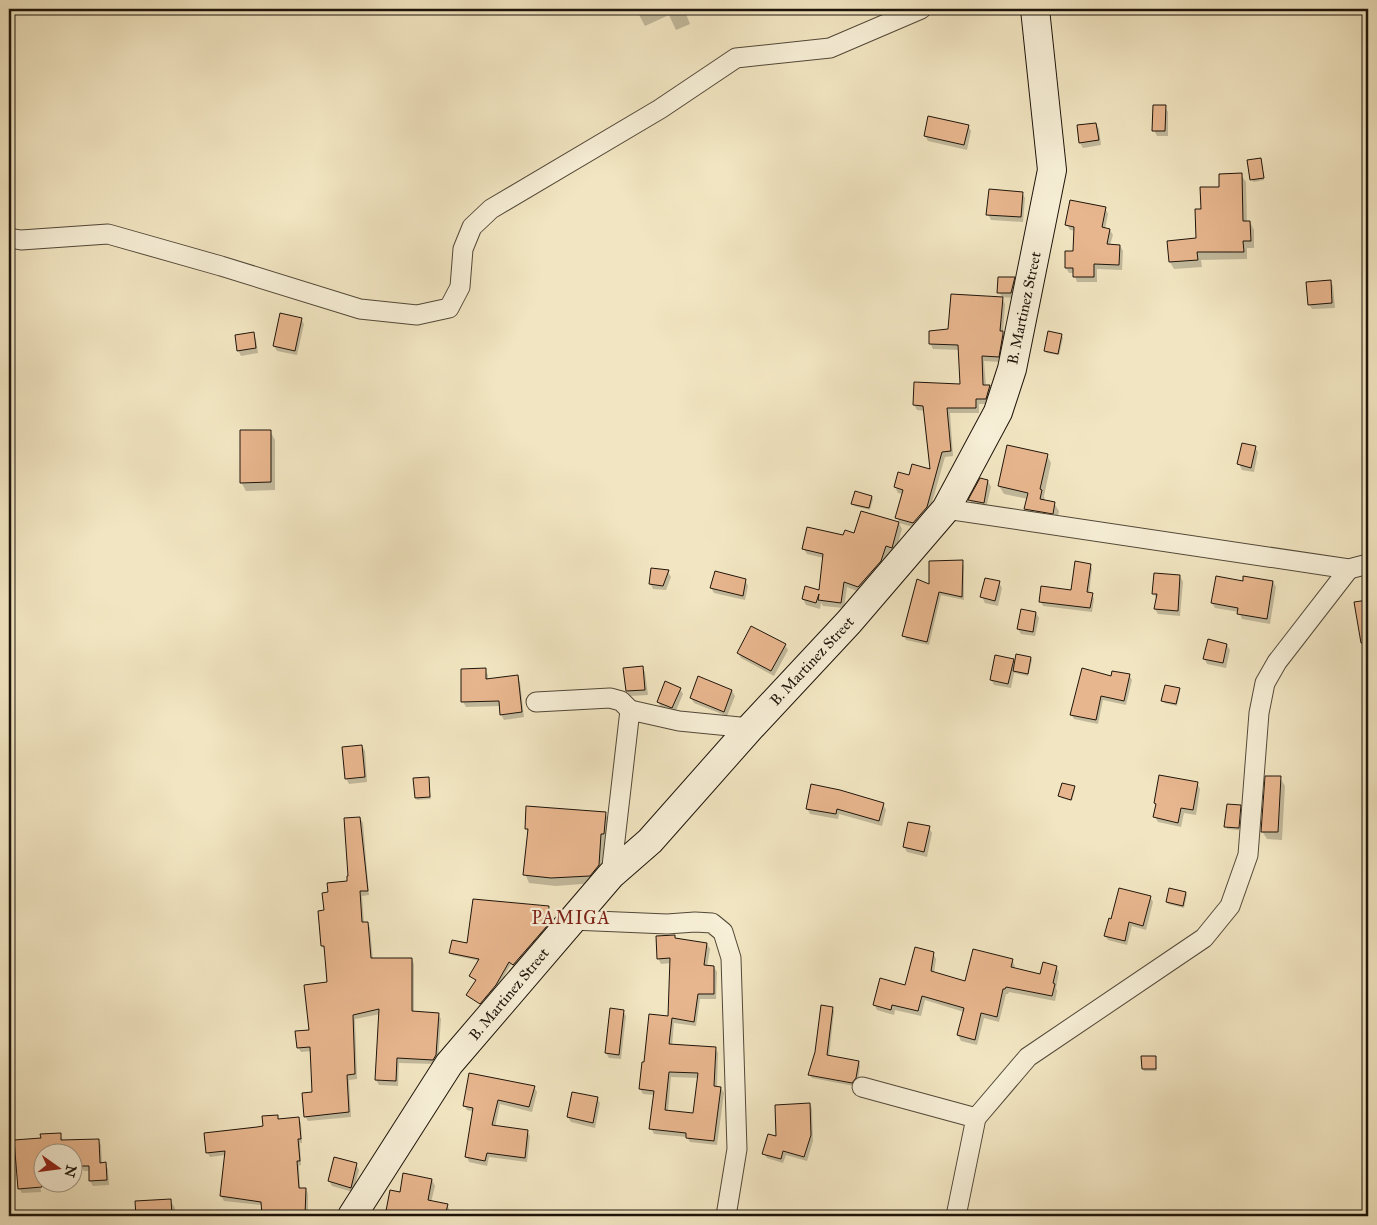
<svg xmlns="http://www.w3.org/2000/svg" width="1377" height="1225" viewBox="0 0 1377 1225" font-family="'IM FELL Great Primer',serif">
	<rect width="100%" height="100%" fill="#f2e6c2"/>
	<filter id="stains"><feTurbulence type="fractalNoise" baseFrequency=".004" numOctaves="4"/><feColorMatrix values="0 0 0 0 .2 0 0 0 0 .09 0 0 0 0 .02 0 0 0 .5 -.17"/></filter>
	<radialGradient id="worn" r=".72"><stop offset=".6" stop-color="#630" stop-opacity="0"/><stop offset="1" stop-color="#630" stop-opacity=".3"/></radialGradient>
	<g fill="#0003" fill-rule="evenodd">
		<polygon points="636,9 684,9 690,24 676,30 669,15 645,26"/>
		<polygon points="1165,107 1168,112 1168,136 1157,136 1154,130"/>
		<polygon points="1096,124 1099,129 1101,145 1083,148 1080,143"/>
		<polygon points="968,126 971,131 967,150 928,141 925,136"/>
		<polygon points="1260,160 1264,180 1253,182 1249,161"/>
		<polygon points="1241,175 1246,182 1247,223 1250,222 1254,230 1254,248 1247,248 1247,259 1201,260 1202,267 1174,269 1170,262 1197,239 1202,210 1220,188"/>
		<polygon points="1022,193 1025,198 1023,222 991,220 988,214"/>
		<polygon points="1105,208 1108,214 1105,229 1110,230 1113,235 1110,245 1120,246 1123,251 1122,270 1097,269 1097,282 1077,282 1074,273 1069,273 1066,268 1075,252 1075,231 1070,230 1067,225"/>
		<polygon points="1014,278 1017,283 1014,298 1002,297 999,292"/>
		<polygon points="1330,281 1333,286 1335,308 1312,309 1309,304"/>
		<polygon points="1002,298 1005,304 1003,333 1006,337 1001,362 984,361 986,386 990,386 993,391 988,404 979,404 979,413 950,413 953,456 945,457 929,513 916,528 899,523 902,529 895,553 889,552 884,567 862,593 847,587 844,608 823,606 821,603 820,609 806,605 803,599 820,591 824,558 807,554 803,548 855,534 862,512 900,523 897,518 903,494 898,493 895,487 910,476 931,471 925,411 917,410 914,405 962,386 960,350 933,349 930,343"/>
		<polygon points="301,319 304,324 297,355 277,351 274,346"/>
		<polygon points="253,334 256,339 258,353 241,356 238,350"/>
		<polygon points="1062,336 1063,338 1059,355 1046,353 1045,350"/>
		<polygon points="270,431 275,440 275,490 246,491 241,482"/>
		<polygon points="1255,447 1258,452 1254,472 1242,470 1239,464"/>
		<polygon points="1047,455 1051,463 1044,496 1045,501 1054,503 1059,511 1057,521 1030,517 1026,509 1028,499 1004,494 999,486"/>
		<polygon points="988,481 991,487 986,508 973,505 970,500"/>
		<polygon points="872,497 873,499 870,510 854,506 853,503"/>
		<polygon points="962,562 964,566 964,600 941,595 929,645 906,640 904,636 930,585"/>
		<polygon points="1090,565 1092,569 1089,594 1092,594 1094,599 1092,612 1043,606 1041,602 1072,591"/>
		<polygon points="668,572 671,577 666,590 653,589 650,583"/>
		<polygon points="1180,576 1183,582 1180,616 1158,614 1155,609 1157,600 1154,594"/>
		<polygon points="745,580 748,586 745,600 714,593 711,588"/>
		<polygon points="1244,582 1273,582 1276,587 1270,624 1242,619 1239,612 1215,608 1212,603"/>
		<polygon points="999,583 1002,588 998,606 985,603 982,597"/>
		<polygon points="1036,613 1039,618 1035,636 1021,634 1018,629"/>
		<polygon points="785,645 788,650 774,676 741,658 738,653"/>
		<polygon points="1227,645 1230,650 1226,668 1207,664 1204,658"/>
		<polygon points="1031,658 1032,660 1028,676 1014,673 1011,688 994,685 991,679 1013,660 1015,664"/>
		<polygon points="642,667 645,672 648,695 630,696 627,691"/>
		<polygon points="485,670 488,675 488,680 517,677 520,682 524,717 504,720 501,714 500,706 466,707 463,702"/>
		<polygon points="1129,675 1132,680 1126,705 1103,700 1098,724 1074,719 1071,714 1112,677"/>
		<polygon points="680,689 683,694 675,713 661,707 658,702"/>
		<polygon points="1179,689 1180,691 1177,706 1164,703 1163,701"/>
		<polygon points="732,691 735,696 727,716 694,703 691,698"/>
		<polygon points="362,746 365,751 367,782 349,784 346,778"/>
		<polygon points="428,778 431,799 417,800 416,798"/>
		<polygon points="1280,778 1285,786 1282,840 1267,839 1262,831"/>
		<polygon points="1197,783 1200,789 1196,815 1184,813 1181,827 1158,822 1155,817 1157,806 1155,803"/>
		<polygon points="1074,787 1075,789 1072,801 1061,798 1060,796"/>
		<polygon points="883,804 886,810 882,826 839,814 838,819 810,814 807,808"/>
		<polygon points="1240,806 1241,809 1239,830 1227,829 1226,826"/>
		<polygon points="605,813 610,822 608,842 605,842 603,873 595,883 556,886 529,883 525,874 529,834 526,828"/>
		<polygon points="360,818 363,823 369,895 362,896 364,923 368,923 370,928 373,960 412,959 414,964 414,1013 438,1014 441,1019 438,1061 436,1064 399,1063 398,1086 379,1085 376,1080 380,1014 355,1019 357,1079 349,1080 351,1117 308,1121 305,1116 314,1094 312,1051 301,1052 298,1047 310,1031 328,983 325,950 322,946 325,911 329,893 349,882"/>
		<polygon points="929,828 932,833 927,857 907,852 904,847"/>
		<polygon points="1186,893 1187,895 1184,908 1168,904 1167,902"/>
		<polygon points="1150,897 1153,902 1146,930 1132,926 1127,945 1108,940 1105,936 1112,921"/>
		<polygon points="548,907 550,909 547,929 515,967 511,964 497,988 482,1005 469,997 468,995 477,981 471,976 480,961 452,955 450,952"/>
		<path d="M674,936L676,939L707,944L710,949L707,967H714L717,972L716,999H700L696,1026L674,1023L672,1046L715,1048L718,1053L717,1088H721L724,1093L717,1145L690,1142L687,1137L654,1134L651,1128L654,1095L643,1094L640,1089L645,1063L669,1018L671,963L661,964L658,958ZM671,1077L699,1078L694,1115L668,1111Z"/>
		<polygon points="933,953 936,959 934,973 966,982 1012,960 1015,966 1014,969 1041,975 1056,967 1059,972 1056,988 1057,991 1055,1001 1009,992 1008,994 1006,994 999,1022 984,1018 977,1045 961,1041 958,1035 964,1012 925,1000 921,1016 895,1010 894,1015 877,1010 874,1004 906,987"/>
		<polygon points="832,1008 834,1011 829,1057 859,1062 860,1066 858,1081 854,1086 812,1078 810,1075 818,1040"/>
		<polygon points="623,1011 626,1016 621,1059 609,1058 606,1053"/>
		<polygon points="1155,1057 1157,1071 1144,1071 1143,1069"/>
		<polygon points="534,1087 537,1092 532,1112 500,1104 495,1127 527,1131 530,1136 527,1162 489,1157 487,1166 469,1162 467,1157 474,1112 467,1110 464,1105"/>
		<polygon points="597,1098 600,1103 595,1128 571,1122 568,1117"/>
		<polygon points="810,1104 812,1109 813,1141 807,1161 786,1155 783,1163 767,1158 764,1154"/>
		<polygon points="277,1117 279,1120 298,1118 301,1123 302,1143 300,1143 301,1165 299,1166 300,1189 306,1189 308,1194 308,1210 224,1201 221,1196 226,1155 210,1157 207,1152 264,1127"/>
		<polygon points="60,1134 63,1141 98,1140 101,1145 102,1164 105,1164 108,1169 109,1185 93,1186 90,1181 90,1171 84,1171 82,1168 72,1169 72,1152 42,1152 42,1171 39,1171 41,1192 22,1193 19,1188 42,1139"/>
		<polygon points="356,1164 359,1170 353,1192 332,1186 329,1181"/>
		<polygon points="432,1180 435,1186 431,1202 447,1205 450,1211 449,1216 383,1216 384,1212 387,1213 401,1193"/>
		<polygon points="170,1200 175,1208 175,1216 137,1216 136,1202"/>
	</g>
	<g fill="#e8b68e" stroke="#1d140a" fill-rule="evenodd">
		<polygon points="1153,105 1166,105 1165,131 1152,131"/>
		<polygon points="928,116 969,125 964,145 924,136"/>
		<polygon points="1096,123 1099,140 1079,143 1077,125"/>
		<polygon points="1261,158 1264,178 1250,180 1247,160"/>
		<polygon points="1242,173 1243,221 1250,221 1251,241 1243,241 1244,252 1197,252 1198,260 1169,262 1167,241 1196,238 1195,209 1201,209 1200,187 1219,187 1219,174"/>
		<polygon points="989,189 1023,192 1021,217 986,215"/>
		<polygon points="1070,200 1106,207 1102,227 1110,229 1107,244 1120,245 1119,265 1094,264 1094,277 1073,277 1073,268 1065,268 1065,251 1073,251 1074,227 1065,225"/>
		<polygon points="998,277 1015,277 1011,293 997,293"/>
		<polygon points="1331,280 1332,303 1308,305 1306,282"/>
		<polygon points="951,294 1003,297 1000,331 1003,331 1003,334 999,357 982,356 983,385 990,385 986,399 976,399 976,408 947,408 951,451 942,452 927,507 913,523 895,518 903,490 894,487 898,472 909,475 912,464 930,469 923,406 913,405 914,382 960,384 958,345 929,344 929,331 948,329"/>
		<polygon points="280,313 302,318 295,351 273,346"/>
		<polygon points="1048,331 1062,334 1058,354 1044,351"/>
		<polygon points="254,332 256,348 237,351 235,335"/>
		<polygon points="240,430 271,430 271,482 240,483"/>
		<polygon points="1242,443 1256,446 1251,468 1237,464"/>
		<polygon points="1007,445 1048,454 1040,489 1042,490 1040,499 1055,502 1053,514 1024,509 1028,493 998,486"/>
		<polygon points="980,478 988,480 984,503 968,500"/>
		<polygon points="855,491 872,496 869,508 851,504"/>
		<polygon points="861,511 899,522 892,548 886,546 881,561 858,587 844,582 841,603 818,600 819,594 816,603 802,599 805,586 819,590 823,554 802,549 807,527 843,535 845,530 854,533"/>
		<polygon points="963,560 962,597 939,592 927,642 902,636 917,579 929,584 929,561"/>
		<polygon points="1075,561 1091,564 1087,592 1093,593 1090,608 1039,602 1041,586 1071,590"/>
		<polygon points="651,568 669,570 663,586 649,584"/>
		<polygon points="715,571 746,579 743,596 710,588"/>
		<polygon points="1154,573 1180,575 1178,611 1154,609 1157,594 1152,594"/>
		<polygon points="1216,576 1243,581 1243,576 1273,581 1267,619 1237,614 1238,608 1211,603"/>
		<polygon points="985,578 1000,581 995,601 980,597"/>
		<polygon points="1368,600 1368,643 1361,643 1354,602"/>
		<polygon points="1021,609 1036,612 1033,632 1017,629"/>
		<polygon points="751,626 786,644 771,671 737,653"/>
		<polygon points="1208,639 1227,644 1223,663 1203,659"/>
		<polygon points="1016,654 1031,657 1028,674 1013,671"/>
		<polygon points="995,655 1014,659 1008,684 990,680"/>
		<polygon points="643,666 645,690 626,691 623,668"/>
		<polygon points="486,668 486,679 518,675 522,712 500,715 499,701 461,702 461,669"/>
		<polygon points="1082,668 1111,676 1112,671 1130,674 1124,701 1101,696 1096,720 1070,715"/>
		<polygon points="698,676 732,690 724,712 690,698"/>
		<polygon points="665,681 681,688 672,708 657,702"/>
		<polygon points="1165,685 1180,688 1176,704 1161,701"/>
		<polygon points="362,745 365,777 345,779 342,747"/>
		<polygon points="1159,775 1198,782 1193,810 1181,808 1178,823 1153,817 1156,804 1154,803"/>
		<polygon points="1265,776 1281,776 1278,832 1261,832"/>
		<polygon points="429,777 430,797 415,798 413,778"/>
		<polygon points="1062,783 1075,786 1071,800 1058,796"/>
		<polygon points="811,784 840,790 884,803 879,821 837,809 836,814 806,809"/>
		<polygon points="1227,804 1241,805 1239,828 1224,827"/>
		<polygon points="526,806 606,812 604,834 601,834 599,865 590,876 551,878 523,875 528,829 525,829"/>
		<polygon points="360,817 368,891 360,891 362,922 368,922 371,958 412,958 412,1011 439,1013 436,1055 433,1060 397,1058 396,1081 375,1080 379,1009 353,1015 355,1074 347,1075 349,1112 304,1117 302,1093 312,1092 310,1047 297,1048 295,1031 309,1030 304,985 327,982 324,946 321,946 318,911 324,910 322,893 328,892 327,883 347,881 347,876 348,876 344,818"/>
		<polygon points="908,822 930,826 924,852 903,847"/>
		<polygon points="1119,888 1151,896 1143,926 1129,922 1125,941 1104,936 1109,918 1111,919"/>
		<polygon points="1169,888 1186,892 1183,906 1166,902"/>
		<polygon points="473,899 549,906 547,926 513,965 509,962 496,985 480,1004 466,995 476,980 469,976 479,959 449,953 452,940 467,943"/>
		<path d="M675,935V938L707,943L704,965L714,966V994H698L694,1022L672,1018L669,1044L716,1047L714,1086L721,1087L714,1141L686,1138V1133L649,1129L654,1091L639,1089L642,1062H644L649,1014L668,1016L670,958L657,959L656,936ZM669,1072L698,1073L693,1113L665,1110Z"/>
		<polygon points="915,947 934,952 931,971 965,981 973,949 1013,959 1011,967 1040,974 1043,962 1057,966 1053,983 1055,984 1052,996 1006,987 1005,989 1003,989 997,1017 981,1013 975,1040 957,1035 964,1008 922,996 918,1011 892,1005 891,1010 873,1005 880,978 905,985"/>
		<polygon points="821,1005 833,1007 827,1055 859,1061 856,1078 852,1083 808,1075 815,1052"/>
		<polygon points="610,1008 624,1010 619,1055 605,1053"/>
		<polygon points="1141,1056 1156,1056 1156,1069 1142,1069"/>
		<polygon points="469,1073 535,1086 529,1107 498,1100 492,1125 528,1130 525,1158 487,1153 485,1161 465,1157 473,1108 463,1106"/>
		<polygon points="572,1092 598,1097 593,1123 567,1117"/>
		<polygon points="810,1103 811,1135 804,1157 783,1151 781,1159 762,1154 768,1134 776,1136 775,1105"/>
		<polygon points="278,1115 278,1119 299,1117 301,1139 298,1139 300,1161 297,1161 299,1188 306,1188 305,1216 262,1216 261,1202 220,1196 225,1151 206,1153 204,1133 257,1127 263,1126 262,1116"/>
		<polygon points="61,1133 61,1140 99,1139 100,1163 106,1162 107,1180 89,1181 89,1166 80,1166 80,1160 72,1160 72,1152 42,1152 42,1187 18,1189 14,1140 41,1138 40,1134"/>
		<polygon points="334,1157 357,1163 351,1188 328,1181"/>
		<polygon points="403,1173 432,1179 428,1200 448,1204 445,1216 385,1216 390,1190 400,1192"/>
		<polygon points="171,1199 172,1216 136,1216 135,1201"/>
	</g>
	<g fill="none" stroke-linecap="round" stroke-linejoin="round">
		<g stroke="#524838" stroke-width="21">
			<g id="street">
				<polyline points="9,238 21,240 108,234 221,266 360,309 417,315 449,308 460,287 463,249 472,227 491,209 660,109 736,58 830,48 921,9"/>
				<polyline points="946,509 1349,569 1368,564"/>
				<polyline points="536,702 610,698 621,701 630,710"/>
				<polyline points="611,875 630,710 679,721 750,728"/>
				<polyline points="572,920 667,924 695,922 712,923 723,932 731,958 737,1149 726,1216"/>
				<polyline points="862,1087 976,1118"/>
				<polyline points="956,1216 976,1118 1028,1057 1204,938 1230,906 1248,855 1259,713 1265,683 1277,662 1349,569"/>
			</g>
		</g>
		<g stroke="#1d140a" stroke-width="30">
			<polyline id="secondary" points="352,1216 449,1064 611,875 650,841 750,728 849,622 946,509 998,412 1012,369 1052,170 1035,9"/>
		</g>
		<use href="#street" stroke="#f7efd7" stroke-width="19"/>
		<use href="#secondary" stroke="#f7efd7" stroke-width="28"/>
	</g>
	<g text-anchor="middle" stroke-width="4.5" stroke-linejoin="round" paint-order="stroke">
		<g font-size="15" fill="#1d140a" stroke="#f7efd7">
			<text transform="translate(1024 308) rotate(-78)" y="5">B. Martinez Street</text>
			<text transform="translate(812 661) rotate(-47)" y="5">B. Martinez Street</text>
			<text transform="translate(509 994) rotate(-50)" y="5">B. Martinez Street</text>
		</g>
		<g font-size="18" letter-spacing="1" fill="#7a1f14" stroke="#f7efd7">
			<text x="571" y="924">PAMIGA</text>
		</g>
	</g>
	<rect width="1377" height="1225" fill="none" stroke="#f2e6c2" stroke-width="30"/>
	<rect x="10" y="10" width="1357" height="1205" fill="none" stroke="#1d140a" stroke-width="2.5"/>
	<rect x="15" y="15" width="1347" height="1195" fill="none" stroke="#1d140a"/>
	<g transform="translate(58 1168) rotate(104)"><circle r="24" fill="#f7efd7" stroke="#a09785"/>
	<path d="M0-4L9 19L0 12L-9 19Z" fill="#8f2418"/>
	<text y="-8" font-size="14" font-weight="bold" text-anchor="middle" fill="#1d140a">N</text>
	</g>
	<rect width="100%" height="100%" filter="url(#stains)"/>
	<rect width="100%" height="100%" fill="url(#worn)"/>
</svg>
